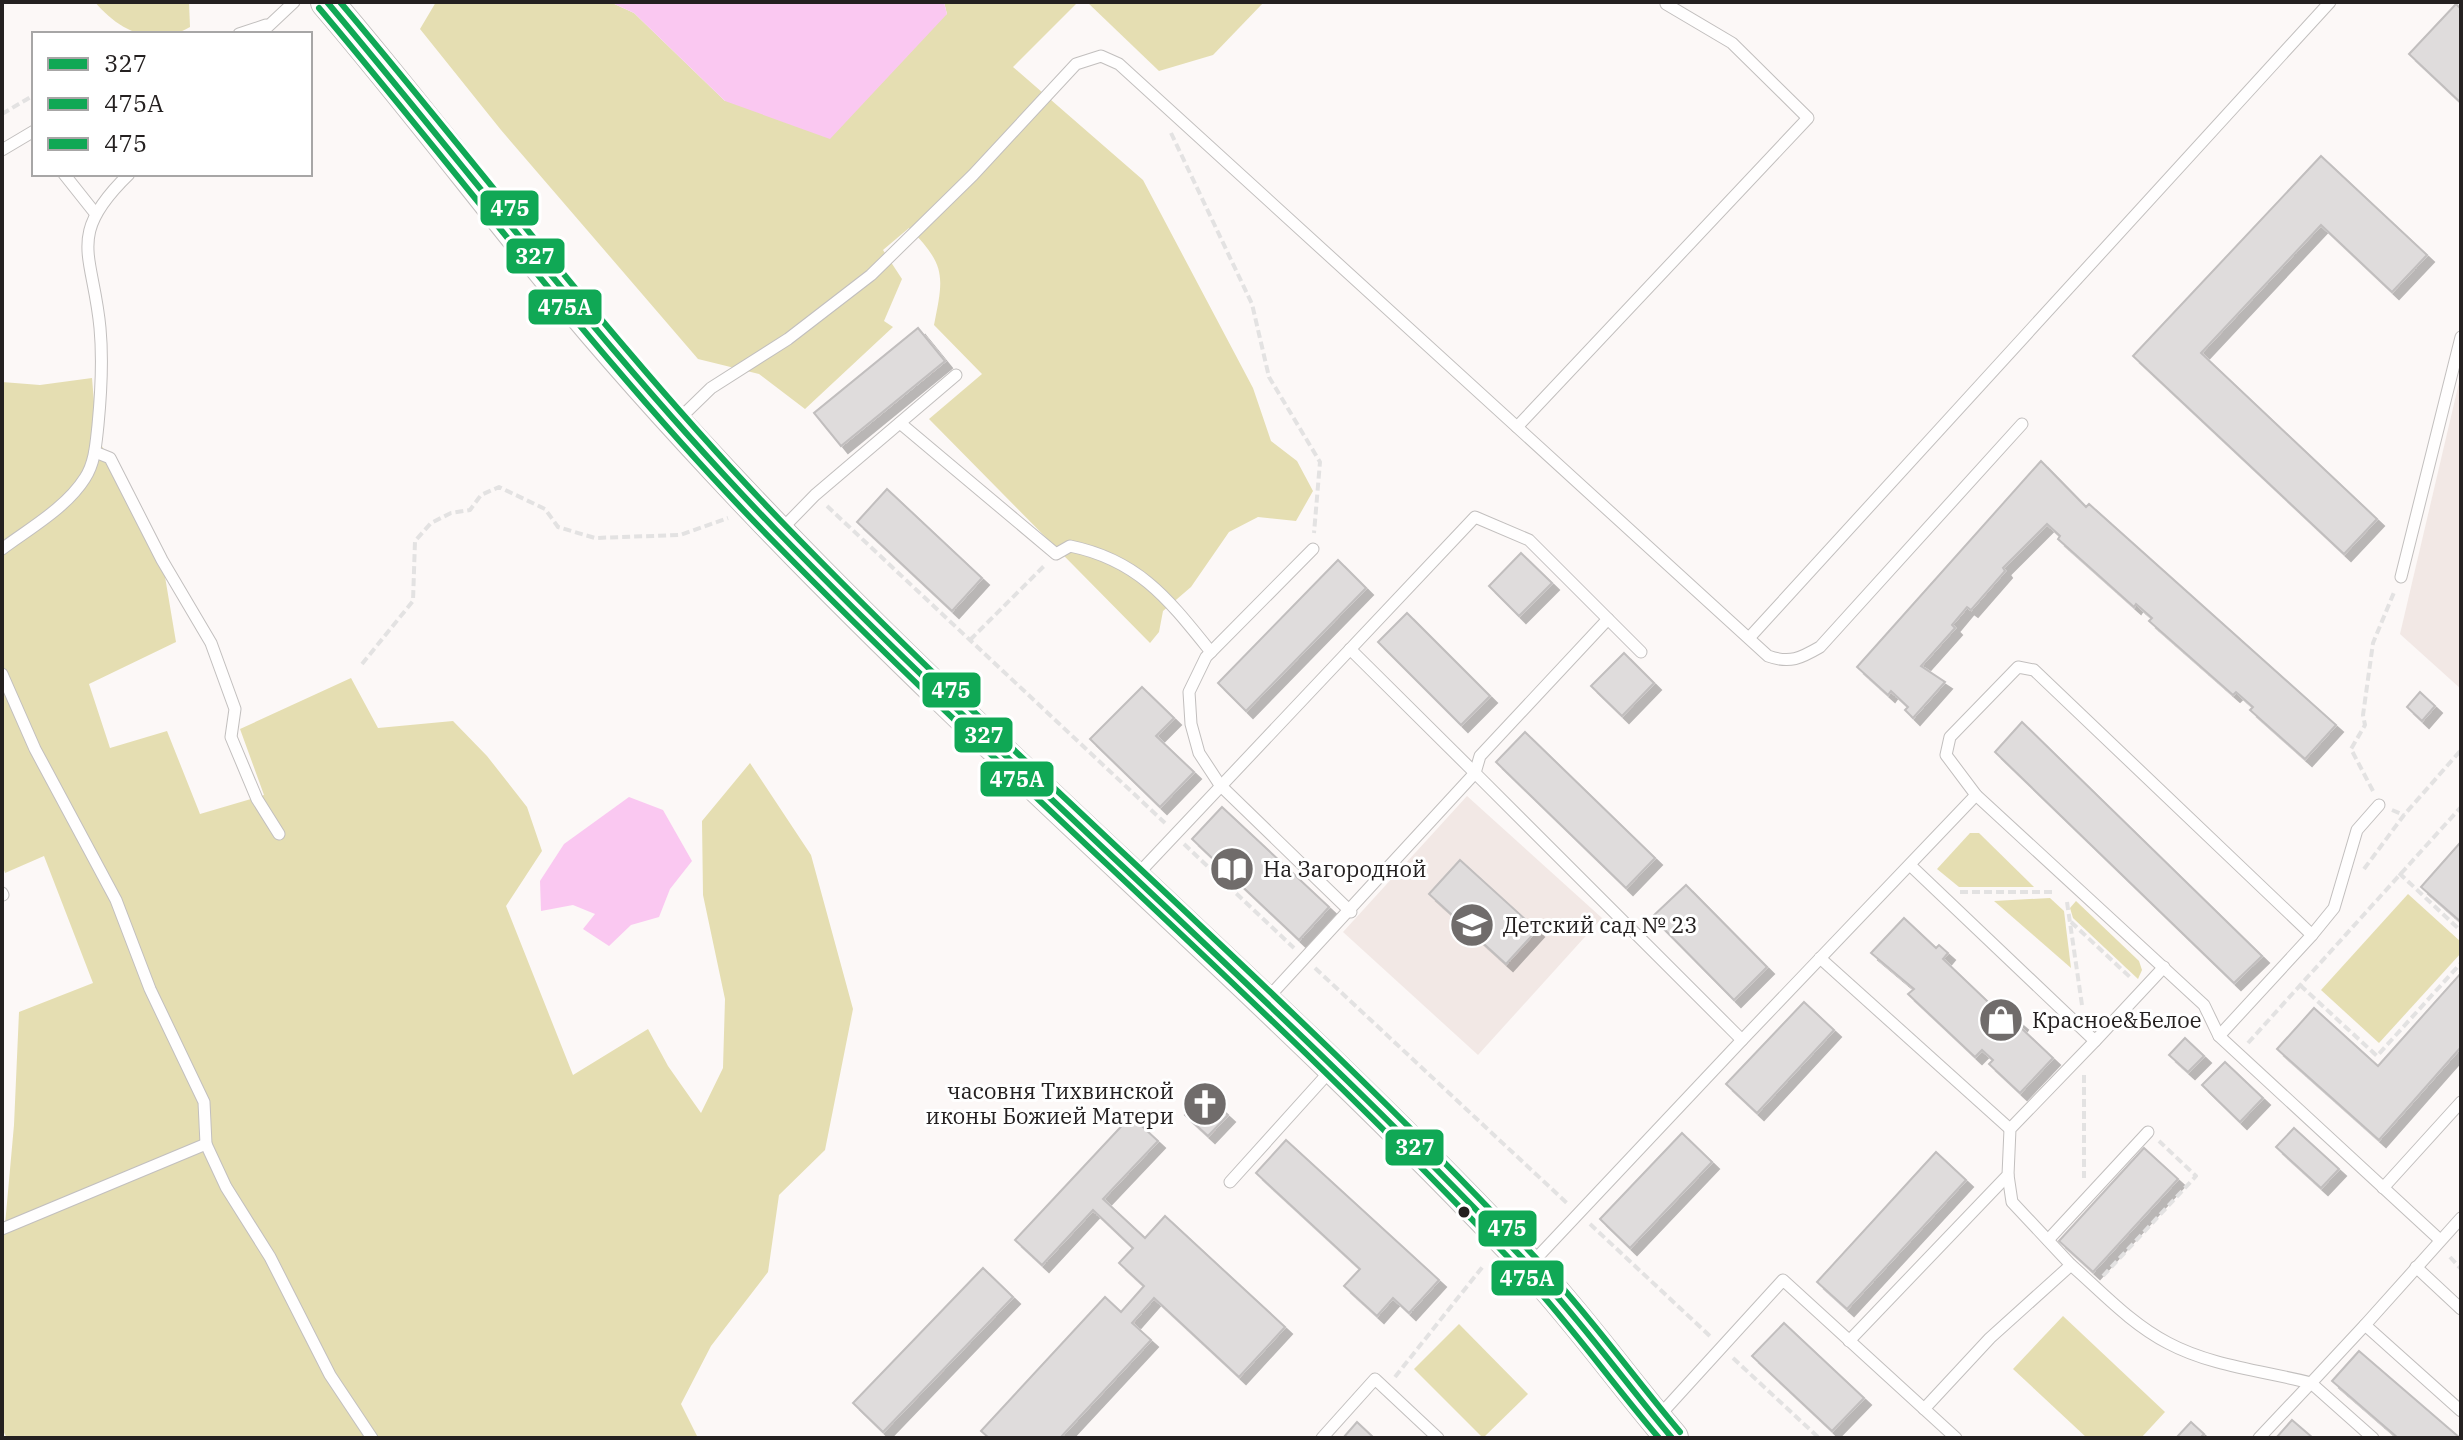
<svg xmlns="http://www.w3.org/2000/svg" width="2463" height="1440" viewBox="0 0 2463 1440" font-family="'IBM Plex Serif',serif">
	<defs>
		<filter id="shadow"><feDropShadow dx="7" dy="7" stdDeviation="0" flood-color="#0004"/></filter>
	</defs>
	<rect width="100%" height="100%" fill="#fcf8f7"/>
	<g fill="#f2e8e5">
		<polygon points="2461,374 2461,689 2400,634"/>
		<polygon points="1467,796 1602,918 1478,1055 1343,932"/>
	</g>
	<g fill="#e5deb2">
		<path d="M95,2H189L190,27C154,48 119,31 95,2Z"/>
		<path d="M436,2H610L634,13L725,101L947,14L944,2H1078L1013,67L1143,180L1253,388L1271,441L1297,461L1313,491L1296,521L1258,517L1229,532L1191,587L1163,611L1159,632L1150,643L929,419L982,374L934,325C944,276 946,265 909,228L883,250L902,279L884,321L893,327L805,409L759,374L698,359L501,130L420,29Z"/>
		<polygon points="1087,2 1264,2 1213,55 1159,71"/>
		<polygon points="92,378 97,438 159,541 176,642 89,684 110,748 167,731 200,814 264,795 240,729 351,678 378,728 453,721 487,756 527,807 542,851 506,906 573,1075 648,1029 668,1066 701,1113 723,1068 725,999 703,895 702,821 750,763 811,855 853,1009 825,1150 779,1195 768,1272 711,1346 681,1404 698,1438 7,1438 2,1429 2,1258 14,1125 19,1012 93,983 44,856 5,873 2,864 2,382 40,385"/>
		<polygon points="1970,833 1979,833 2034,887 1959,887 1937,869"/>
		<polygon points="2408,894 2461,942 2461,953 2379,1043 2321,990"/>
		<polygon points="2050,898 2064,911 2071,968 1994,901"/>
		<polygon points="2076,901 2139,961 2142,970 2138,979 2073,918 2070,908"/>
		<polygon points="2063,1316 2165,1412 2141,1438 2087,1438 2013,1369"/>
		<polygon points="1459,1324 1528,1394 1483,1438 1414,1369"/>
	</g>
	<g fill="#fac8f1">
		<polygon points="610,2 944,2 947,14 830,139 725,101 634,13"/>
		<polygon points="629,797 663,810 692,861 670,889 659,917 631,925 609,946 583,929 595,914 573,905 541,911 540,881 564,844"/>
	</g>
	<g fill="#dfdcdc" stroke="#c1bebe" stroke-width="2" filter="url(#shadow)">
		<polygon points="2456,4 2461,9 2461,103 2409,54"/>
		<polygon points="2321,156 2427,255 2392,292 2321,225 2201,353 2377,519 2344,554 2133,356"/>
		<polygon points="918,328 945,361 841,446 814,413"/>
		<polygon points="2041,461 2086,507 2089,504 2336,725 2305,759 2250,710 2253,707 2236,692 2233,695 2149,621 2152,618 2136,604 2134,607 2058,539 2060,536 2047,524 2003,568 2005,571 1971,610 1967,607 1952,625 1955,628 1921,666 1945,682 1913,718 1905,710 1908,707 1891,691 1888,695 1857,667"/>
		<polygon points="887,489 982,578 952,611 857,522"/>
		<polygon points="1521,553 1552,583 1519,616 1489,586"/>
		<polygon points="1338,560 1366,588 1246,711 1218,683"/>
		<polygon points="1407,613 1490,696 1461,725 1378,642"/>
		<polygon points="1624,653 1654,683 1622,716 1591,686"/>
		<polygon points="1142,687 1174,718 1156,736 1194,772 1160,807 1090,739"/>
		<polygon points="2420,692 2435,706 2422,721 2407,707"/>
		<polygon points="2022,722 2262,956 2234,983 1995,752"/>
		<polygon points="1525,732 1655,858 1626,888 1496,762"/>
		<polygon points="1222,807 1329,907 1299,940 1192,839"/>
		<polygon points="2459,844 2461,846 2461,922 2421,887"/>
		<polygon points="1460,860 1537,930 1506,964 1429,894"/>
		<polygon points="1686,885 1767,967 1734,1000 1652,917"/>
		<polygon points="1904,918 1936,948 1939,945 1948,953 1943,959 2007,1020 2012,1015 2021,1023 2019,1026 2053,1058 2020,1093 1989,1064 1993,1060 1982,1050 1975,1057 1908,994 1914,989 1871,953"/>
		<polygon points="2461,973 2461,1047 2379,1140 2277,1049 2314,1008 2378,1066"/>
		<polygon points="1804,1002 1834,1030 1757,1113 1726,1084"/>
		<polygon points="2185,1038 2204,1056 2188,1072 2169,1055"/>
		<polygon points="2225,1062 2263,1098 2240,1122 2202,1085"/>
		<polygon points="1205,1094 1228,1115 1208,1136 1185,1115"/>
		<polygon points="1131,1116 1158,1141 1103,1199 1145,1238 1165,1216 1285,1327 1239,1377 1154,1298 1132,1323 1151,1340 1060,1438 989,1438 981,1431 1105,1297 1121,1312 1144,1286 1119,1263 1133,1248 1093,1210 1042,1265 1015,1240"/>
		<polygon points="2294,1128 2339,1169 2321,1188 2276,1147"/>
		<polygon points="1682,1133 1712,1162 1630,1248 1600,1219"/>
		<polygon points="1286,1140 1439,1280 1409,1313 1393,1298 1377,1316 1344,1286 1360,1269 1256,1173"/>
		<polygon points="2144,1148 2178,1179 2093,1272 2059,1241"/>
		<polygon points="1936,1152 1966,1180 1847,1309 1817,1282"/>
		<polygon points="983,1268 1013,1297 883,1432 853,1403"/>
		<polygon points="1784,1323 1864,1398 1832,1431 1752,1356"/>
		<polygon points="2359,1351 2460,1438 2398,1438 2332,1381"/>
		<polygon points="2292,1420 2313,1438 2276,1438"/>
		<polygon points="1357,1422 1374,1438 1343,1438"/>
		<polygon points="2191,1422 2204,1434 2200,1438 2176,1438"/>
	</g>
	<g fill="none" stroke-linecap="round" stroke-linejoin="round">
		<g stroke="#c2bfbe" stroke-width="13">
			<g id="service">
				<polyline points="239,34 266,25"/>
				<polyline points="260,34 294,2"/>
				<polyline points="2,150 34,131"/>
				<polyline points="64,174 95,213"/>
				<path d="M676,422L711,388L788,339L871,275L973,175L1076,64L1101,56L1119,64L1768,656C1790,664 1801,658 1820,647L2022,424"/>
				<path d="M900,423L1056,554L1070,546C1139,560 1169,600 1211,652"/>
				<polyline points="1517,427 1808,118 1732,43 1666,4"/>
				<polyline points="95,452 110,458 162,560 211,643 235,709 231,737 257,799 279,834"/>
				<polyline points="779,532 815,495 956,375"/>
				<path d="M2,549C30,528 66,508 85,478C95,463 96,443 98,425C101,394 103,360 100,328C93,253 65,236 129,174"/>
				<polyline points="1313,549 1206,657 1189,692 1191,724 1199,753 1220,785 1351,912"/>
				<polyline points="2401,577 2461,337"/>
				<polyline points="1749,638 2330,2"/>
				<polyline points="2,674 35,749 116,900 150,989 204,1102 206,1144 226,1187 270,1257 330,1375 372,1438"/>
				<polyline points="1976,795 2204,1005 2219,1036 2440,1240"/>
				<polyline points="1910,865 2095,1041 2164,967"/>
				<polyline points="1137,875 1475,517 1529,540 1641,652"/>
				<polyline points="2,893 3,895"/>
				<polyline points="2312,935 2334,908 2357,830 2379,805"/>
				<polyline points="1820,958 2010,1129"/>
				<polyline points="1265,1001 1475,773 1350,649"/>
				<polyline points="1742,1040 1976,795 1946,755 1950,737 2018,667 2034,670 2312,935 2219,1036"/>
				<polyline points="2008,1175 2012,1202 2071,1265"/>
				<polyline points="1230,1182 1331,1070"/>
				<polyline points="2383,1188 2461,1102"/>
				<polyline points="2,1229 206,1144"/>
				<polyline points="2048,1240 2148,1132"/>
				<polyline points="1530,1265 1742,1040 1475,773 1480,756 1608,619"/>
				<polyline points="2416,1267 2461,1309"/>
				<polyline points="2365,1325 2461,1218"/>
				<polyline points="1849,1341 2008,1175 2010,1129 2095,1041"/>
				<path d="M1924,1409L1990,1338L2071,1265C2102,1292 2131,1324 2168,1343C2211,1366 2264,1371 2311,1383L2365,1325L2461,1411"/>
				<polyline points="1659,1416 1783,1280 1956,1438"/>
				<polyline points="1322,1438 1375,1379 1438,1438"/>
				<polyline points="2259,1438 2311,1383 2373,1438"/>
			</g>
		</g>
		<g stroke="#c2bfbe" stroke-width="34">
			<path id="secondary" d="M327,2C404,92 476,187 551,279C622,366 698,449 776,530C1019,782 1287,1008 1527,1263C1579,1318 1623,1381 1672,1438"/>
		</g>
		<g stroke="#e3e2e2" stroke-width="4" stroke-dasharray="8 4" stroke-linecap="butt">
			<polyline points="2,114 34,95"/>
			<polyline points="1171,133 1252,304 1269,377 1320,462 1314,533"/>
			<polyline points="827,506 1165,823"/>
			<polyline points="970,640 1045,565"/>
			<polyline points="362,664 413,601 415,541 431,523 451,513 470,510 481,495 499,487 545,509 558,527 595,538 680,535 728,518"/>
			<polyline points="2373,791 2351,749 2365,725 2363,715 2373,643 2395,590"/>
			<polyline points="2392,810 2404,815"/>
			<polyline points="1184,844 1294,948"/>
			<polyline points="2364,869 2404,815 2461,750"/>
			<polyline points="2399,873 2461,931"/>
			<polyline points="1960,892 2055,892"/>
			<polyline points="2067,902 2082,1005"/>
			<polyline points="2071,922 2132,979"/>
			<polyline points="1315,968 1569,1205"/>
			<polyline points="2300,985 2377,1056 2461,963"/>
			<polyline points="2248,1043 2461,807"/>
			<polyline points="2084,1075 2084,1178"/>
			<polyline points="1590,1224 1712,1338"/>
			<polyline points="2450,1257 2461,1269"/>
			<polyline points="2103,1276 2196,1176 2159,1141"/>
			<polyline points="1733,1358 1819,1438"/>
			<polyline points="1395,1377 1484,1265"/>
		</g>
		<use href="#service" stroke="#fffefe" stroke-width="11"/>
		<use href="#secondary" stroke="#fffefe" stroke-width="32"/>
		<g stroke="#fff" stroke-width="12">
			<path id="bus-1" d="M327,2C476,179 614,363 776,530C1020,781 1287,1008 1527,1263C1579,1318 1623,1380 1672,1438"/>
		</g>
		<g stroke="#fff" stroke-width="12">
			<path id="bus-2" d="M319,8C470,187 609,374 773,541C1017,790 1283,1017 1521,1271C1570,1324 1612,1383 1659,1438"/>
		</g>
		<g stroke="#fff" stroke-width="12">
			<path id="bus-3" d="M340,2C488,177 621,355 780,520C1025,773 1295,1000 1535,1257C1587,1312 1631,1374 1680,1432"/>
		</g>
		<use href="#bus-1" stroke="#10a855" stroke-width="6"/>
		<use href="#bus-2" stroke="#10a855" stroke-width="6"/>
		<use href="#bus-3" stroke="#10a855" stroke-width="6"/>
	</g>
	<defs>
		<g id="library-disc" transform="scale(2.3)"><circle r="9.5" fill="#706c6b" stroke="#fff"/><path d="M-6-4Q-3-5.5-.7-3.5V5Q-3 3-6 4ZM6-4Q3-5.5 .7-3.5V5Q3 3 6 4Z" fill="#fff"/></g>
		<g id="school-disc" transform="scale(2.3)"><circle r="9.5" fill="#706c6b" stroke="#fff"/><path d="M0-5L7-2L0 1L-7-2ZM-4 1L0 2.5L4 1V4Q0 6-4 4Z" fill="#fff"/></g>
		<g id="shop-disc" transform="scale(2.3)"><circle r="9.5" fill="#706c6b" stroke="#fff"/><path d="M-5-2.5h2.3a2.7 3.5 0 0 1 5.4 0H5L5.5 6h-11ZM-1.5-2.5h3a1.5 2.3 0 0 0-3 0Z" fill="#fff"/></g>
		<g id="church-disc" transform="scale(2.3)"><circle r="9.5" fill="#706c6b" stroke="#fff"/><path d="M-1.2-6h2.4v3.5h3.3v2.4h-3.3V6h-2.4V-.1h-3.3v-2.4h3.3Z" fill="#fff"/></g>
	</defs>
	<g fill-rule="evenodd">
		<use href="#library-disc" x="1232" y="869"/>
		<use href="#school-disc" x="1472" y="925"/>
		<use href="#shop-disc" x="2001" y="1020"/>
		<use href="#church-disc" x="1205" y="1104"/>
	</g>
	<circle fill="#242020" stroke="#fff" stroke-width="3" cx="1464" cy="1212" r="7"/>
	<g text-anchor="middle" stroke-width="6" stroke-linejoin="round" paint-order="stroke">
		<g font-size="22" fill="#242020" stroke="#fff" text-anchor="start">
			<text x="1263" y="877">На Загородной</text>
			<text x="1503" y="933">Детский сад № 23</text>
			<text x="2032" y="1028">Красное&amp;Белое</text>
			<text x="1174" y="1099" text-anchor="end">часовня Тихвинской<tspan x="1174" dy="25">иконы Божией Матери</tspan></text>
		</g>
	</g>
	<g stroke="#fff" stroke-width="3">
		<rect x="479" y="189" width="61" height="38" rx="8" fill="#10a855"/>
		<rect x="505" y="237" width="61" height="38" rx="8" fill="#10a855"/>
		<rect x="527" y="288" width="76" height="38" rx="8" fill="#10a855"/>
		<rect x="921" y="671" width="61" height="38" rx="8" fill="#10a855"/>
		<rect x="953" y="716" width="61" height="38" rx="8" fill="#10a855"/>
		<rect x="979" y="760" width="76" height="38" rx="8" fill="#10a855"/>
		<rect x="1384" y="1128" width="61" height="39" rx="8" fill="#10a855"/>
		<rect x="1477" y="1209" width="61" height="39" rx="8" fill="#10a855"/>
		<rect x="1490" y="1259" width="75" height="38" rx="8" fill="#10a855"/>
	</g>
	<g font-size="22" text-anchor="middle" font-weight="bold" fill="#fff">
		<text x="510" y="216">475</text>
		<text x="535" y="264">327</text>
		<text x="565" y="315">475А</text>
		<text x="951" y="698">475</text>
		<text x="984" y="743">327</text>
		<text x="1017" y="787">475А</text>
		<text x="1415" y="1155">327</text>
		<text x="1507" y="1236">475</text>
		<text x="1527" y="1286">475А</text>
	</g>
	<rect width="2463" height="1440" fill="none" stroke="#242020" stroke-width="8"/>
	<rect x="32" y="32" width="280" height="144" fill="#ffffff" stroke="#a7a6a6" stroke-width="2"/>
	<rect x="48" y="58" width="40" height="12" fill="#10a855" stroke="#a7a6a6" stroke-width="2"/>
	<text x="104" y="72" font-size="24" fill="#242020">327</text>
	<rect x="48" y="98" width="40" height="12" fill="#10a855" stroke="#a7a6a6" stroke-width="2"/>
	<text x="104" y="112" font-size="24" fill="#242020">475А</text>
	<rect x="48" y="138" width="40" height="12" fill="#10a855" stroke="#a7a6a6" stroke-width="2"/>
	<text x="104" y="152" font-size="24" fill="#242020">475</text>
</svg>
